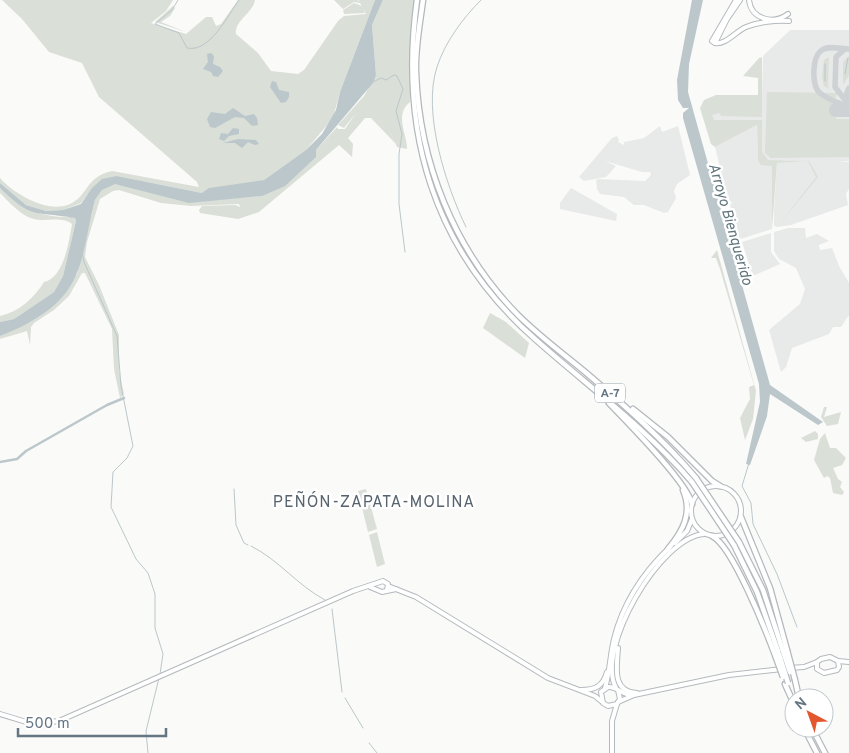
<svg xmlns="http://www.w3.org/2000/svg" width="849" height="753" viewBox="0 0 849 753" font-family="Overpass,sans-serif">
	<rect width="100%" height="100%" fill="#fafaf8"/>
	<g fill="#e8e9e9">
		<polygon points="790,30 849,30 849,161 839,162 849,162 849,189 846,194 848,205 791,225 777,227 774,226 774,211 777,163 806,161 761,160 761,121 704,120 712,97 762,97 763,56"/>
		<polygon points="757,125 758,160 772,166 772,229 741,239 738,236 730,204 733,203 728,200 715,147"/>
		<polygon points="660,126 662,132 678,126 690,175 677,184 674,191 676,198 668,212 664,213 644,205 634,205 624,197 600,194 597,189 596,180 598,179 645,181 651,175 650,172 642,172 605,161 616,166 606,177 584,181 579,177 612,138 617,136 619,140 618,142 624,145 624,142 644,138"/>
		<polygon points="571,188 617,214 616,221 560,209 560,203"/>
		<polygon points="788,228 805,228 806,238 817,234 829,241 819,245 820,250 832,248 839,266 849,283 849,315 841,327 833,327 829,334 792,348 786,367 781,372 769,330 800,304 805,289 796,268 779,259 774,251 774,232"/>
		<polygon points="771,233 771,252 780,264 753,276 742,242"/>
	</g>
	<g fill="#dadfd7">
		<path d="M2,0H173L166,11L151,23L186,34L206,17H212L216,26L221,24L238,0H255C253,13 234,21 236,34L258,53L271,71L298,74L304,70L338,21L344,16L366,14L360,3L354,2L343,9L334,0H358L359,2V0H375L340,92L333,118L306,150L264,180L202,193L117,176L91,189L81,203L63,210L46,211L26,205L0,183V178C14,194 48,214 70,204C89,195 85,177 112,171L199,187L197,182L99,97L82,63L49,52L22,19Z"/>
		<path d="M383,0H415L410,44V102C394,115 407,133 407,149L397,147L387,125L381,122L387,125L395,143L371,118H365L348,138L353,144L352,157L339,145L259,212L238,219L200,213L199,210L202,206L235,205L240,207L239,204L191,206L161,203L119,190L113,191L100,199L87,242L85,257L99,285L119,335V370L124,394L120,398L114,369L112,329L85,273H82L69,296L54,310L34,323L31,327L30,345L27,331L0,339V336L40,316L77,274L95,200L102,190L115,183L189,202L262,196L316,150L337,127L338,129H345L355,114L344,128L338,125L364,96L376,75L372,25Z"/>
		<polygon points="354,3 362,6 365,13 344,14 343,10"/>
		<polygon points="173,6 175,8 170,16 161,22 186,32 155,22"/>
		<polygon points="849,56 849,75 843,85 843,62"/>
		<polygon points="760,57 762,58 762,117 721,116 720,113 712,115 714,120 762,120 762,152 768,160 809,161 818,177 778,226 816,177 808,161 777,163 772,229 772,166 761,165 758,160 757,125 715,147 711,144 700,108 704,100 716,95 758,95 758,78 743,76"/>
		<polygon points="829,57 828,84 829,89 824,86 822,76 824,60"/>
		<polygon points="767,92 838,93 834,100 836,119 849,119 849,157 771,158 765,153"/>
		<path d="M0,188C23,210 39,217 71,217L75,218L76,221L63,276L54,292L14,319L0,322V316C19,312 34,298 44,282C64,278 69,241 72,224C62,216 45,222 34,219C21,216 9,202 0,193Z"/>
		<polygon points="717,250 756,391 753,419 745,440 740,418 750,399 749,387 754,385 720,269 716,258 711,258"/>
		<polygon points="490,313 506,322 529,343 525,358 483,328"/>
		<polygon points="824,407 827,407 824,417 841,412 838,424 827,426 821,417"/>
		<polygon points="815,431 818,434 818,439 806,442 801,438"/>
		<polygon points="825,433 830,448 836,448 846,458 842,465 833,468 838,479 842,482 840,487 844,492 842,495 833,493 830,478 827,476 824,478 814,460 820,439"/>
		<polygon points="366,489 377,529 368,532 358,491"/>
		<polygon points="377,532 385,564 377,567 369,535"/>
	</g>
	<g fill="#bbc7cb">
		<path d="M375,0H383L372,25L376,75L373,83L316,150V157L285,186L262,196L189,203L115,184L102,190L95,200C88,225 86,252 76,275C63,307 30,324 0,336V322L14,319L54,292L63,276L76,221L75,218C34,211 33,220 0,188V183L26,205L46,211L63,210L81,204L91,189L102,179L117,176L202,193L209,188L264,180L306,150L322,134L336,110L340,92Z"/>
		<polygon points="692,0 703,0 689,64 688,92 770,385 823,422 818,425 770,394 767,416 750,465 746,464 760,402 759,384 683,118 683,113 689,108 683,108 678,100 677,80"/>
		<polygon points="211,53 214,56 213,64 220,67 223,71 218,77 213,76 211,72 203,69 208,62 207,54"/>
		<polygon points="272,81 276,82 279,90 289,92 289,97 286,102 281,103 270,87"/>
		<polygon points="233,108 245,116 254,114 257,118 258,125 252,126 244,118 235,117 215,128 210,127 207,119 211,112 225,114"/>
		<polygon points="233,128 239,129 239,134 229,136 224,141 219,139 221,133 228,134"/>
		<polygon points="238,139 256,140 259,144 255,145 248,142 242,148 235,143 223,143"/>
	</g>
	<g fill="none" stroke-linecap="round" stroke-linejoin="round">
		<g stroke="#bbc7cb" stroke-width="1">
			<path d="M178,0L172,10L155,24L179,33L187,48C210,53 228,15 239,0"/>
			<polyline points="845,74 848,58"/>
			<polyline points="825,81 825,64"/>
			<polyline points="373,82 381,78 386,80 394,75 397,76 403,89 396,111 402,134 399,154 399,204 405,252"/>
			<path d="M466,227C446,186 422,112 437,67C445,42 463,18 481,0"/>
			<polyline points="82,252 84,262 117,336 121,386 133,446 127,458 113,472 111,507 136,559 148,573 155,594 155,628 163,654 160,674"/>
			<polyline points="749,463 742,486 751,503 753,524 777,574 797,627"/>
			<polyline points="234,489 236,525 244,543 248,545"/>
			<path d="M251,546C279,560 297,585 325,600"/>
			<polyline points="332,609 342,692"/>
			<polyline points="345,698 363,728"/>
			<polyline points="369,743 377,753"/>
			<polyline points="148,753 146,731 159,678"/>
		</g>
		<polyline stroke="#bbc7cb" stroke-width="2.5" points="0,462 17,459 26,451 107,405 124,398"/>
		<g stroke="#ced2d4" stroke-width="5.5">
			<polyline points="845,49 836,57 835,87 849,105"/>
			<path d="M849,49C841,49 829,45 822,50C812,56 811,86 820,93C828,100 840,103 849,107"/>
			<polyline points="847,102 846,95 849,88"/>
		</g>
		<polyline stroke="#ced2d4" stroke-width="14" points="836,110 849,110"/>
		<g stroke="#b5babe" stroke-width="6">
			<g id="major">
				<path d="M736,0L712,41L715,43C726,45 736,31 746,27C758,22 776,20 789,21"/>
				<path d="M749,0C751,19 773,25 788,14"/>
				<polyline points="715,43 727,19 740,0"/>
				<circle cx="716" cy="511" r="25"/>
				<polyline points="675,543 687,531 692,519"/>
				<polyline points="388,586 416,597 548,678 595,696 601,701"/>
				<polyline points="370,587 382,592 396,589"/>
				<path d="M618,648C617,666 611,692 637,693"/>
				<polygon points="830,657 838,661 839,667 837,670 824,673 817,669 817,662 821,659"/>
				<polyline points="838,661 849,662"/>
				<polyline points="789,668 804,667 817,662"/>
				<path d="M605,688C610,672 610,655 614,639C623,603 643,573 669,548"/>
				<path d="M616,688C595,649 660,537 704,534"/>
				<path d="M581,690C596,690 603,686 607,672"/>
				<path d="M618,690L620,699L617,704L608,706L603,703L601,692L608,687C617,686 622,695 631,695"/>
				<polyline points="618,702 634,695 729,675 782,669"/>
				<polyline points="0,714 33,724 59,721 353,591 383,581 388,584 387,590"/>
				<polyline points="612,753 612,721 617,704"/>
			</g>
		</g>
		<g stroke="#b4b9bd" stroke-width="7">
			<g id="highway">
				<path d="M417,0C399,132 433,249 535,339C589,387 645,427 692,482"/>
				<path d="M423,0C420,24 415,48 416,72C419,162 454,250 518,315C538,335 562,353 584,371C624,405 662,438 696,478"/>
				<path d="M609,403C627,422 687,482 692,504"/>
				<polyline points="633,409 668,437 712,481 720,486"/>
				<polyline points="741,517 770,588 787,650"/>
				<path d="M712,536C732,545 766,631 775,655"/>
				<polyline points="739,542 763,590 783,651"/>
				<polyline points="734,545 757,592 779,654"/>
				<path d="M668,549C683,531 693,513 683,490"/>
				<polyline points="795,680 799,698"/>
				<polyline points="785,684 794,704"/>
				<polyline points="804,728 817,753"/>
				<polyline points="812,728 825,753"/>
			</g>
		</g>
		<use href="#major" stroke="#fff" stroke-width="4"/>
		<use href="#highway" stroke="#fff" stroke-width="4.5"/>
		<g stroke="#b4b9bd" stroke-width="7" stroke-linecap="butt">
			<g id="highway-bridge">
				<polyline points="696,478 739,542"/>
				<polyline points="692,482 734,545"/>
				<polyline points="787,650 795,680"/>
				<polyline points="783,651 790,672"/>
				<polyline points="779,654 788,683"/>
				<polyline points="775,655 783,677"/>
			</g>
		</g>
		<use href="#highway-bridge" stroke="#fff" stroke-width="4.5"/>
	</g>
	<g text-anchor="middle" stroke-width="5" stroke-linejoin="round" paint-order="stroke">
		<rect fill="#fff" stroke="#939fa8" stroke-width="1" x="595" y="383.5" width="30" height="19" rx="4"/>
		<g font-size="12" font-weight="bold" fill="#657683">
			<text x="610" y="397">A-7</text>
		</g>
		<g font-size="15" font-style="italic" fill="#60757c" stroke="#fff">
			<text transform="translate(731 224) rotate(74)" y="5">Arroyo Bienquerido</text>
		</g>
		<g font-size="16" letter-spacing="1" fill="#57646e" stroke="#fff">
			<text x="374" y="507">PEÑÓN-ZAPATA-MOLINA</text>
		</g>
	</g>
	<g transform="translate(809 713) rotate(319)"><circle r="24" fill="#ffffff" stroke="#c1c8cd"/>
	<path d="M0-4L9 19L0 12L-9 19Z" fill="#e4572e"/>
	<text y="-8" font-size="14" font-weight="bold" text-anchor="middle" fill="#657683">N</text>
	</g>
	<path d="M18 728v8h148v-8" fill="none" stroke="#657683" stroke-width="2.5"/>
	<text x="25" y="728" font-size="15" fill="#657683" stroke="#ffffff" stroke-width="4" paint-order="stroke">500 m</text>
</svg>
